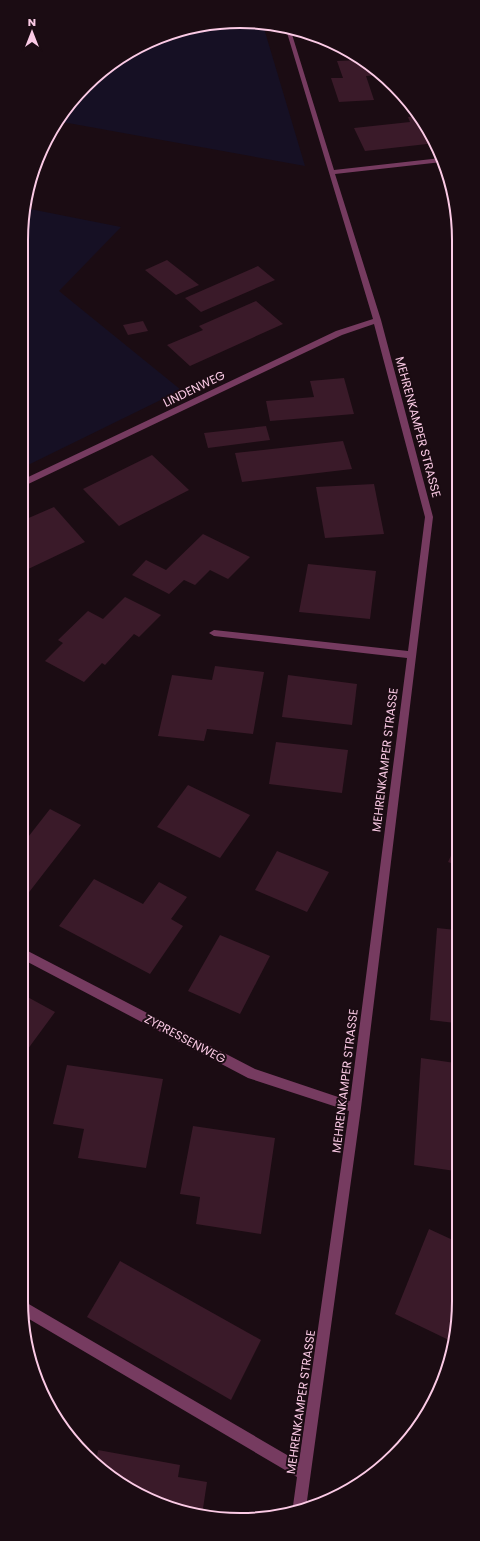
<svg xmlns="http://www.w3.org/2000/svg" width="480" height="1541" viewBox="0 0 480 1541" font-family="Poppins,sans-serif">
	<rect width="100%" height="100%" fill="#1b0c13"/>
	<g fill="#161024">
		<polygon points="198,25 263,25 305,166 57,121 119,58"/>
		<polygon points="25,208 121,227 59,291 181,390 24,467"/>
	</g>
	<g fill="#3a1a29">
		<polygon points="361,60 380,75 366,76 374,100 339,102 331,78 343,78 337,61"/>
		<polygon points="418,116 436,143 365,151 354,128 410,122 408,117"/>
		<polygon points="167,260 199,285 176,295 145,270"/>
		<polygon points="258,266 275,280 201,312 185,298"/>
		<polygon points="256,301 283,324 190,366 167,345 203,330 199,326"/>
		<polygon points="143,321 148,331 128,335 123,325"/>
		<polygon points="344,378 354,414 270,421 266,401 314,397 310,381"/>
		<polygon points="266,426 270,440 208,448 204,433"/>
		<polygon points="343,441 352,469 242,482 235,453"/>
		<polygon points="152,455 189,490 119,526 83,489"/>
		<polygon points="374,484 384,534 325,538 316,487"/>
		<polygon points="54,507 85,542 24,571 24,520"/>
		<polygon points="203,534 250,557 228,579 210,570 195,585 184,580 169,594 132,575 146,560 166,570"/>
		<polygon points="308,564 376,571 370,619 299,612"/>
		<polygon points="125,597 161,615 139,637 134,634 105,665 102,663 84,682 45,661 63,643 58,640 88,611 103,619"/>
		<polygon points="215,666 264,672 253,734 207,729 204,741 158,736 172,675 212,680"/>
		<polygon points="288,675 357,684 352,725 282,717"/>
		<polygon points="276,742 348,750 342,793 269,784"/>
		<polygon points="188,785 250,815 220,858 157,827"/>
		<polygon points="50,809 81,825 23,900 23,840 25,841"/>
		<polygon points="456,845 456,865 448,862"/>
		<polygon points="277,851 329,872 307,912 255,890"/>
		<polygon points="94,879 143,904 159,882 187,897 171,919 183,926 150,974 59,926"/>
		<polygon points="437,928 456,930 455,1023 430,1020"/>
		<polygon points="220,935 270,956 240,1014 188,991"/>
		<polygon points="22,994 55,1012 22,1057"/>
		<polygon points="421,1058 455,1063 455,1171 414,1165"/>
		<polygon points="67,1065 163,1079 146,1168 78,1158 84,1129 53,1124"/>
		<polygon points="193,1126 275,1138 261,1234 196,1224 200,1197 180,1194"/>
		<polygon points="429,1229 455,1241 455,1343 395,1314"/>
		<polygon points="120,1261 261,1340 231,1400 87,1317"/>
		<polygon points="98,1450 180,1465 178,1477 207,1482 202,1515 143,1497 96,1461"/>
	</g>
	<g fill="none" stroke-linecap="round" stroke-linejoin="round">
		<polygon fill="#763b60" fill-rule="evenodd" points="285,26 290,28 334,170 441,158 442,162 335,174 381,320 433,517 361,1108 306,1508 292,1513 297,1477 24,1316 21,1302 27,1303 299,1462 349,1111 248,1078 22,959 22,948 255,1069 350,1101 407,658 214,636 209,633 214,630 408,651 425,517 374,324 342,335 24,486 24,479 336,331 373,319"/>
	</g>
	<g text-anchor="middle" stroke-width="4" stroke-linejoin="round" paint-order="stroke">
		<g font-size="12" fill="#fbcae5" stroke="#1b0c13">
			<text transform="translate(194 389) rotate(-26)" y="4">LINDENWEG</text>
			<text transform="translate(418 427) rotate(75)" y="4">MEHRENKAMPER STRASSE</text>
			<text transform="translate(385 760) rotate(-83)" y="4">MEHRENKAMPER STRASSE</text>
			<text transform="translate(185 1039) rotate(28)" y="4">ZYPRESSENWEG</text>
			<text transform="translate(345 1081) rotate(-83)" y="4">MEHRENKAMPER STRASSE</text>
			<text transform="translate(301 1402) rotate(-82)" y="4">MEHRENKAMPER STRASSE</text>
		</g>
	</g>
	<path d="M0 0H480V1541H0ZM240 28H240A212 212 0 0 1 452 240V1301A212 212 0 0 1 240 1513H240A212 212 0 0 1 28 1301V240A212 212 0 0 1 240 28Z" fill="#1b0c13" fill-rule="evenodd"/>
	<path fill="none" stroke="#fbcae5" stroke-width="2" d="M240 28H240A212 212 0 0 1 452 240V1301A212 212 0 0 1 240 1513H240A212 212 0 0 1 28 1301V240A212 212 0 0 1 240 28Z"/>
	<g transform="translate(32 32)" stroke="#1b0c13" stroke-width="3" paint-order="stroke">
	<path d="M0-3L7 15L0 10L-7 15Z" fill="#fbcae5"/>
	<text y="-6" font-size="11" font-weight="bold" text-anchor="middle" fill="#fbcae5">N</text>
	</g>
</svg>
